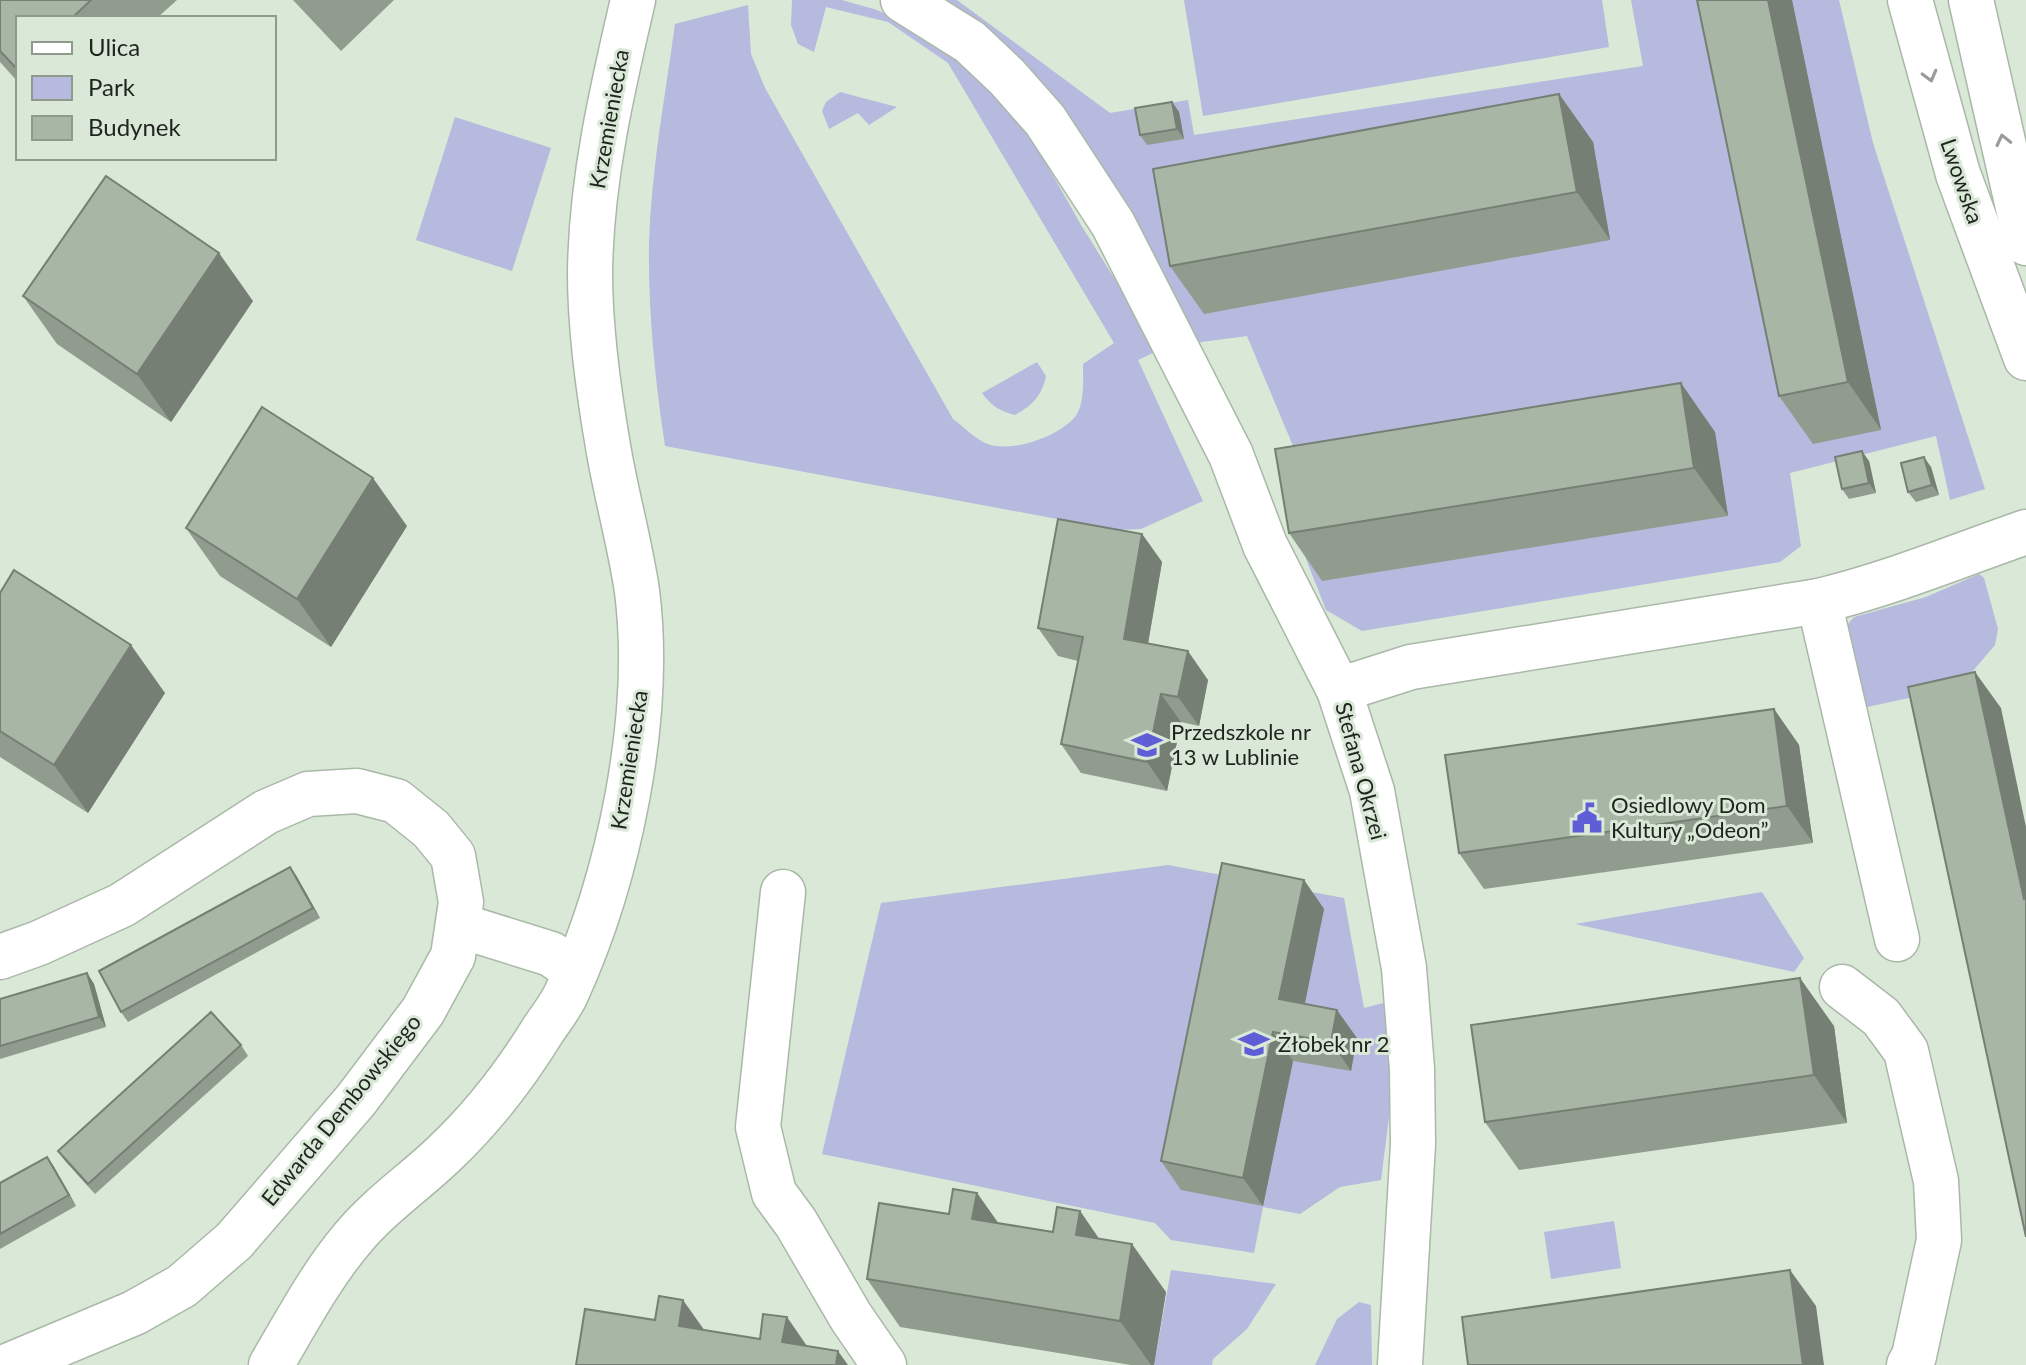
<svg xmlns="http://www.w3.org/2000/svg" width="2026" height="1365" viewBox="0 0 2026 1365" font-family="Lato,sans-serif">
	<rect width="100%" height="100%" fill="#d9e8d7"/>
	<g fill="#b5bade">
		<path d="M792,0H842L877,10L913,27L977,74L1033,140L1081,225L1159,350L1138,360L1203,501L1141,529L1116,530L665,446C655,379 648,312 649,244C651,171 665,97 675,24L748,5L751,54L765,88L953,419C963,426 972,436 983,442C1007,455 1056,438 1074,418C1085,406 1083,380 1083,364L1114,343L948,63L888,22L826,7L814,52L798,44L791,25Z"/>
		<polygon points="947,0 957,0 1110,113 1188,100 1194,135 1643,66 1631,0 1839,0 1873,143 1985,489 1950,500 1936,436 1790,473 1801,546 1780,562 1362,631 1326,610 1292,523 1296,453 1247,336 1179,345 1137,220 986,28"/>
		<polygon points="1184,0 1602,0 1609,47 1203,116"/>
		<polygon points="840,92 897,107 869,125 858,113 829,129 822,111 826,102"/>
		<polygon points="455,117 551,148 512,271 416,240"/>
		<path d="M1037,362L1046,376C1042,395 1033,405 1015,415C1000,411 991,406 982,393Z"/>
		<polygon points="1979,574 1984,578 1998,629 1995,645 1959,687 1858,709 1843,630 1854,617 1926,597"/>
		<polygon points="1168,865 1344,898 1364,1008 1387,1002 1394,1078 1381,1180 1340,1187 1300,1214 1263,1207 1254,1253 1171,1240 1155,1223 822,1154 881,903"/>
		<polygon points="1762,892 1804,958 1794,972 1575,924"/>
		<polygon points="1614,1221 1621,1268 1551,1279 1544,1232"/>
		<polygon points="1171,1270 1276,1284 1247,1329 1213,1359 1212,1365 1154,1365"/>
		<polygon points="1359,1302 1371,1305 1372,1365 1315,1365 1337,1319"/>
	</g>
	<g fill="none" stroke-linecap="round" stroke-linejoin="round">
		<g stroke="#aab8a8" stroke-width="47">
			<g id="minor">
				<polyline points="903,0 970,42 1007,77 1045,120 1113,224 1231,455 1265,545 1339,690"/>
				<polyline points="1910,0 1958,174 2026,358"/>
				<polyline points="1971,0 2026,243"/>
				<polyline points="1819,601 1897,939"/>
				<polyline points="783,892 758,1127 774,1193 796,1223 851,1317 884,1365"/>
				<polyline points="458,925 551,954 575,971"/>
				<polyline points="0,957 39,943 122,905 266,812 308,794 357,791 396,801 431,829 453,856 461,902 453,956 423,1011 356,1100 234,1241 182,1286 134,1313 10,1365"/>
				<polyline points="1842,987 1881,1017 1906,1051 1936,1181 1939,1240 1914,1356 1909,1365"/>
				<path d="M271,1365C296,1323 320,1277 352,1239C379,1206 415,1182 445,1153C483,1117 516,1074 543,1030C551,1018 561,1006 567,992C619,878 653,717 637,591C630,544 617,498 609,452C599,395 590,330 590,273C591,180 612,90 633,0"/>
				<path d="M1400,1365L1413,1144L1412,1069L1404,968L1372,791L1339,690L1411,667L1819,601C1890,584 1957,556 2026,532"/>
			</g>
		</g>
		<use href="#minor" stroke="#fff" stroke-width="44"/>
	</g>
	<g fill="#909d8e">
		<polygon points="0,0 177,0 157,18 18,18 18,82 0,62"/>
		<polygon points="293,0 394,0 341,51"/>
		<polygon points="1697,0 1792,0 1881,430 1813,444 1779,396"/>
		<polygon points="1559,94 1593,142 1610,240 1204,314 1170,266"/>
		<polygon points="1172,102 1179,112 1184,139 1147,145 1140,135"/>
		<polygon points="23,296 253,301 171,422 57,344"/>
		<polygon points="1715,432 1728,516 1322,581 1289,533"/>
		<polygon points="1869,461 1876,493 1849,499 1842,489"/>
		<polygon points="1931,467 1939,495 1916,502 1908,492"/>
		<polygon points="407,526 331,647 220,576 186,528"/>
		<polygon points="1142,534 1162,562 1148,643 1208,680 1199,726 1181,722 1167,791 1081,773 1061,744 1078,661 1058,656 1038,628"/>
		<polygon points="0,593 165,693 88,813 0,757"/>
		<polygon points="1774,709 1799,745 1813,843 1484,889 1459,853"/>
		<polygon points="290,867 297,877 320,918 128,1022 121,1012"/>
		<polygon points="1304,880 1324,909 1304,1004 1357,1038 1351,1071 1293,1061 1263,1206 1181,1190 1161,1161"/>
		<polygon points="87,973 94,984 106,1027 0,1059 0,999"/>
		<polygon points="1834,1026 1847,1123 1519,1170 1485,1122"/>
		<polygon points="241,1045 248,1056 95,1194 65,1161 58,1151"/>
		<polygon points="47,1157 54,1167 76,1206 0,1249 0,1183"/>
		<polygon points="977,1193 998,1223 1053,1232 1080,1211 1099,1239 1166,1292 1154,1365 1131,1365 900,1327 867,1279"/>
	</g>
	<g fill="#767f74">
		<polygon points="1768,0 1792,0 1881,430 1848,382"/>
		<polygon points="1559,94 1593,142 1610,240 1577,192"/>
		<polygon points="1172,102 1179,112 1184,139 1177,129"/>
		<polygon points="219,253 253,301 171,422 137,374"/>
		<polygon points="1681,383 1715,432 1728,516 1694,468"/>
		<polygon points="1862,451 1869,461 1876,493 1869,483"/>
		<polygon points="1924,457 1931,467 1939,495 1932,485"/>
		<polygon points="373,478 407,526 331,647 297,599"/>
		<polygon points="1142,534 1162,562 1144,667 1124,639"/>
		<polygon points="131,645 165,693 88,813 54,765"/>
		<polygon points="1188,651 1208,680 1199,726 1178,697"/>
		<polygon points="1975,672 2001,708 2026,827 2026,902 2024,899"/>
		<polygon points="1161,694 1181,722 1167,791 1147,762"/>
		<polygon points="1774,709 1799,745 1813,843 1787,806"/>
		<polygon points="290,867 297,877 320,918 313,908"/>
		<polygon points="1304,880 1324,909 1300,1028 1279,999"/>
		<polygon points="87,973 94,984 106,1027 99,1017"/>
		<polygon points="1800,978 1834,1026 1847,1123 1814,1075"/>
		<polygon points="1337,1010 1357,1038 1351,1071 1331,1042"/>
		<polygon points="1273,1032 1293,1061 1263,1206 1243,1178"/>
		<polygon points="47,1157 54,1167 76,1206 69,1195"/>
		<polygon points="977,1193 1011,1241 972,1219"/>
		<polygon points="1080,1211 1113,1259 1076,1235"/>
		<polygon points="1132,1244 1166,1292 1154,1365 1151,1365 1120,1321"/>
		<polygon points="1790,1270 1816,1306 1824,1365 1803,1365"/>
		<polygon points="683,1300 717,1348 679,1326"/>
		<polygon points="787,1317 820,1365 782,1342"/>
		<polygon points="838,1351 848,1365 836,1365"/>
	</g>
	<g fill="#a8b6a5" stroke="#767f74" stroke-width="2">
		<polygon points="0,0 91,0 72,18 18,18 17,69 0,51"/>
		<polygon points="1697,0 1768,0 1848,382 1779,396"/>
		<polygon points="1559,94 1577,192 1170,266 1153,169"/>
		<polygon points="1172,102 1177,129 1140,135 1135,108"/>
		<polygon points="106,176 219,253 137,374 23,296"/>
		<polygon points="1681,383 1694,468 1289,533 1275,449"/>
		<polygon points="262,407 373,478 297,599 186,528"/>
		<polygon points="1862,451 1869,483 1842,489 1835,457"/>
		<polygon points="1924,457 1932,485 1908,492 1901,463"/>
		<polygon points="1058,519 1142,534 1124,639 1188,651 1178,697 1161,694 1147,762 1061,744 1083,637 1038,628"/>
		<polygon points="14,570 131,645 54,765 0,731 0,593"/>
		<polygon points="1975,672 2024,899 2026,898 2026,1237 1908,687"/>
		<polygon points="1774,709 1787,806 1459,853 1445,755"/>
		<polygon points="1222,863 1304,880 1279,999 1337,1010 1331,1042 1273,1032 1243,1178 1161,1161"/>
		<polygon points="290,867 313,908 121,1012 99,971"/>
		<polygon points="87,973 99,1017 0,1046 0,999"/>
		<polygon points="1800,978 1814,1075 1485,1122 1471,1025"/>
		<polygon points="211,1012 241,1045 88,1184 58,1151"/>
		<polygon points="47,1157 69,1195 0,1234 0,1183"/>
		<polygon points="953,1189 977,1193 972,1219 1053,1232 1057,1207 1080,1211 1076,1235 1132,1244 1120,1321 867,1279 879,1203 949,1214"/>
		<polygon points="1790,1270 1803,1365 1468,1365 1462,1317"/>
		<polygon points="659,1296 683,1300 679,1326 760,1339 763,1314 787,1317 782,1342 838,1351 836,1365 576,1365 585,1309 655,1320"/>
	</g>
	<defs><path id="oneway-chevron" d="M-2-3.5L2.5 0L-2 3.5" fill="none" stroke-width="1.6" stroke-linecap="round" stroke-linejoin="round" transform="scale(2)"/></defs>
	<g stroke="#9a9c9a">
		<use href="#oneway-chevron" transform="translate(1930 76) rotate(75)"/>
		<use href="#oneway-chevron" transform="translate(2003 140) rotate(-103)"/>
	</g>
	<defs>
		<g id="school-bare" transform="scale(2.4)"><path d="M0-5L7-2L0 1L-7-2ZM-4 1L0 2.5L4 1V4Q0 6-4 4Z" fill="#5f5ed6" stroke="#d9e8d7" stroke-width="2.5" paint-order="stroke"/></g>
		<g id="civic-bare" transform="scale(2.4)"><path d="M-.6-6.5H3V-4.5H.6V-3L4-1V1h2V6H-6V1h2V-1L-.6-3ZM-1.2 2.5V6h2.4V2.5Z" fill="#5f5ed6" stroke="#d9e8d7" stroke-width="2.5" paint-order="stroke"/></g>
	</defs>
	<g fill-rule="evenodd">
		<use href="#school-bare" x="1147" y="745"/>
		<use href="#civic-bare" x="1587" y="818"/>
		<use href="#school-bare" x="1254" y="1044"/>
	</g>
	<g text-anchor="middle" stroke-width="6" stroke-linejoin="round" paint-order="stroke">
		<g font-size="22" fill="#1f241e" stroke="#d9e8d7">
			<text transform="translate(609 119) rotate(-80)" y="8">Krzemieniecka</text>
			<text transform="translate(1962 181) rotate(71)" y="8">Lwowska</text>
			<text transform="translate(629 760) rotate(-81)" y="8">Krzemieniecka</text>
			<text transform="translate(1361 771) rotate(75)" y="8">Stefana Okrzei</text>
			<text transform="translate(341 1110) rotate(-51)" y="8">Edwarda Dembowskiego</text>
		</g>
		<g font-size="22" fill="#1f241e" stroke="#d9e8d7" text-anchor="start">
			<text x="1171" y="740">Przedszkole nr<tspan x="1171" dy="25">13 w Lublinie</tspan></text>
			<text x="1611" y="813">Osiedlowy Dom<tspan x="1611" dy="25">Kultury „Odeon”</tspan></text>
			<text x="1278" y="1052">Żłobek nr 2</text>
		</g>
	</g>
	<rect x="16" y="16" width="260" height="144" fill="#d9e8d7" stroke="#8f9a8d" stroke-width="2"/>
	<rect x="32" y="42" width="40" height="12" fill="#ffffff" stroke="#8f9a8d" stroke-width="2"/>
	<text x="88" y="56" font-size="24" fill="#1f241e">Ulica</text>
	<rect x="32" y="76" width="40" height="24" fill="#b5bade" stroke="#8f9a8d" stroke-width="2"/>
	<text x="88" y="96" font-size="24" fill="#1f241e">Park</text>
	<rect x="32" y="116" width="40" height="24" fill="#a8b6a5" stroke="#8f9a8d" stroke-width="2"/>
	<text x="88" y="136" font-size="24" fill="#1f241e">Budynek</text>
</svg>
